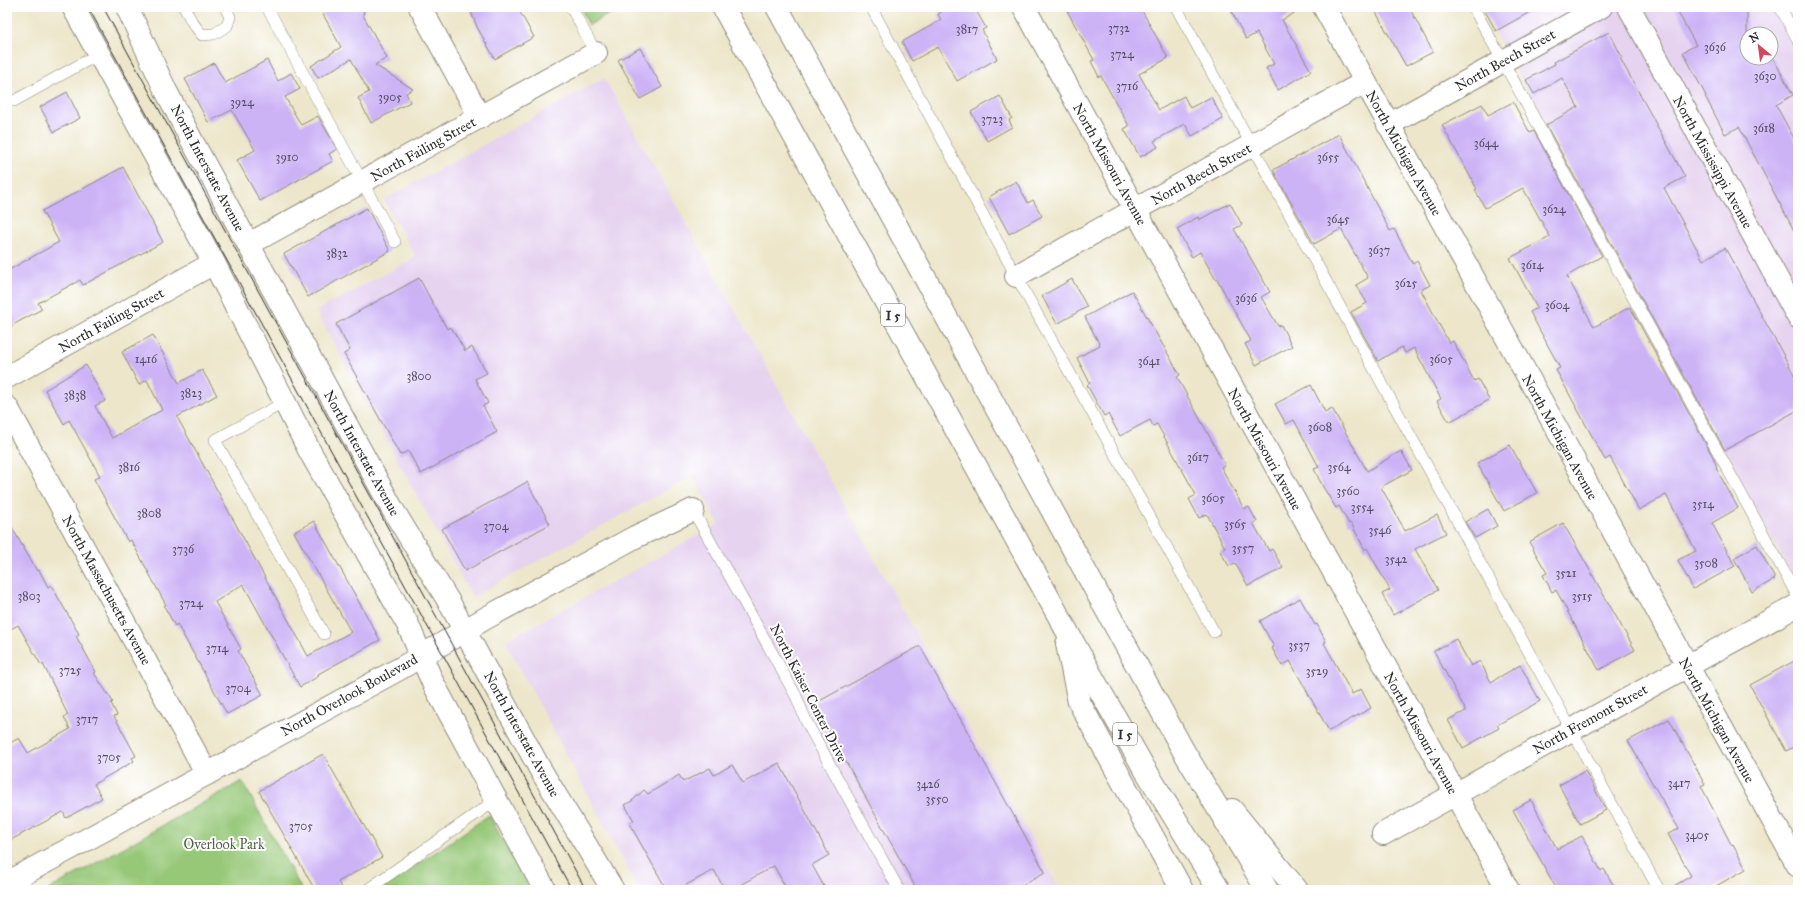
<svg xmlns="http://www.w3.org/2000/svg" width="1805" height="897" viewBox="0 0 1805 897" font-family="'IM FELL Great Primer',serif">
	<rect width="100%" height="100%" fill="#fff"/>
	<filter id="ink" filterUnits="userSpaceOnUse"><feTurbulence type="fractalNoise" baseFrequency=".025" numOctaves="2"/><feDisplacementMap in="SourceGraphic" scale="8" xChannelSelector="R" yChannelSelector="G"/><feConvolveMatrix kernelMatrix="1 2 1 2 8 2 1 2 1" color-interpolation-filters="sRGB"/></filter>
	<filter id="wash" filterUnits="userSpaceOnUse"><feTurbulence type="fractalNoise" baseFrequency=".012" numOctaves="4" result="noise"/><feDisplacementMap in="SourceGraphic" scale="16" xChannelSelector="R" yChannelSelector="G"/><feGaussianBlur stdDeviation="0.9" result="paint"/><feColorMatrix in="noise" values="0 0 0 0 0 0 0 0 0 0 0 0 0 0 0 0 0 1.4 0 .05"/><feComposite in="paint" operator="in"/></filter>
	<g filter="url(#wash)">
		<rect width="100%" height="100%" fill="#ede6ca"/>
		<g fill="#e6d3f0" fill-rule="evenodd">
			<path d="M1481,7H1774L1798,50V587ZM1747,34H1771V58H1747Z"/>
			<polygon points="604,78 614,95 1060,890 639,890 505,641 719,524 693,476 472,597 316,311 416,257 384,200"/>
		</g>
		<g fill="#96c878" stroke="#607a52">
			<polygon points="580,7 622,7 589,25"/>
			<polygon points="242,781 302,890 48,890"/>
			<polygon points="489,815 530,890 381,890"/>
		</g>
		<g id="blocks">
			<g fill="#ccb3f6">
				<polygon points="319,7 365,7 363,15 387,58 375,65 413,89 406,93 410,102 371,123 358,98 369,92 351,59 318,78 311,66 341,47"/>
				<polygon points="469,7 517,7 534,37 495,59 477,27"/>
				<polygon points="949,7 974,7 986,28 982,30 997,59 957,81 938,47 912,61 902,42 941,20 938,14"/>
				<polygon points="1065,7 1140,7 1168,58 1139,74 1159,110 1184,96 1190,108 1211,97 1223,119 1192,136 1185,124 1154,141 1158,147 1140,157 1124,129 1129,126 1101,76 1099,77 1091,61 1094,60"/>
				<polygon points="1229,7 1305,7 1282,20 1311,71 1278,90 1266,68 1274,64 1257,33 1246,39"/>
				<polygon points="1373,7 1409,7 1433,52 1406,66"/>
				<polygon points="1483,7 1539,7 1496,31"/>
				<polygon points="1675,7 1747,7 1747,58 1773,58 1793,95 1776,105 1798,146 1798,238 1739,127 1725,134 1705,96 1706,96 1683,52 1696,45"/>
				<polygon points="1609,32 1622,57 1620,58 1685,177 1664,188 1703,260 1725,248 1798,382 1798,410 1725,450 1546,125 1578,107 1562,78 1534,94 1526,80 1555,64 1554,62"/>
				<polygon points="640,48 662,87 640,99 618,60"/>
				<polygon points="267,60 278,81 291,73 300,89 285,97 301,125 318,116 337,149 329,154 333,161 260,201 237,160 255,150 232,110 208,122 185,79 214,63 225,83"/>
				<polygon points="67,92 80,118 54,132 40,107"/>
				<polygon points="1000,96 1012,118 1009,120 1012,127 987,141 971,112"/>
				<polygon points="1513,102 1530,133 1534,131 1602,256 1567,276 1594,327 1630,307 1713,457 1717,467 1716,468 1738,508 1712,523 1735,566 1693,589 1678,560 1696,551 1666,495 1639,510 1610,457 1605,460 1567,390 1556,370 1560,368 1530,312 1537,308 1510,258 1550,237 1523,188 1485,208 1475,190 1477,189 1442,125 1482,104 1488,115"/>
				<polygon points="1339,134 1390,231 1394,229 1413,264 1417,261 1430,285 1421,290 1449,343 1453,341 1474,381 1478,379 1489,400 1449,422 1437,401 1441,399 1414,348 1405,353 1402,347 1378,361 1351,312 1367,303 1356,285 1368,278 1341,229 1314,244 1273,170"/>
				<polygon points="123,167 163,242 83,285 80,280 38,303 42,309 7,328 7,271 59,242 42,211"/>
				<polygon points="1016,181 1028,203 1033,200 1042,216 1009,234 989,197"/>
				<polygon points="1230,203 1242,225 1234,229 1270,292 1261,297 1278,326 1281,325 1292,346 1256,365 1245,344 1251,341 1217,279 1216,280 1200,252 1192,257 1177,229 1198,217 1199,220"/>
				<polygon points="367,208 390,251 308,297 284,254"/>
				<polygon points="419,278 447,329 451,327 465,351 472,347 487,373 475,379 488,403 483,406 497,432 421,474 408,451 400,455 344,354 350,350 336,324"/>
				<polygon points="1072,279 1087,307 1057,324 1042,296"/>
				<polygon points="1132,291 1180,375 1177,377 1225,465 1221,467 1244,509 1249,507 1257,522 1253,523 1269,551 1272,549 1283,568 1248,586 1235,563 1229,566 1220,551 1225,548 1207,514 1199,518 1189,499 1196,495 1157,424 1153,426 1150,420 1120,436 1108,414 1104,416 1087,385 1090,383 1077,358 1100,345 1085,317"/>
				<polygon points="153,335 179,383 202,370 217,395 177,417 308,656 351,632 294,532 314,521 380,640 318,674 319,676 300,687 243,584 215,602 241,649 238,651 263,695 227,714 177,624 175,626 164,606 166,605 131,540 128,542 94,479 100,476 69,420 64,424 45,390 86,365 105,401 95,406 112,438 162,410 147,380 139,385 122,352"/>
				<polygon points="1311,385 1325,412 1332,408 1367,471 1401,451 1412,470 1381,487 1405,531 1437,515 1446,533 1415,549 1438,590 1393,615 1382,594 1390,590 1367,548 1365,550 1351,523 1349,524 1339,506 1336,508 1323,487 1314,469 1319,467 1294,420 1286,424 1275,404"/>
				<polygon points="1510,445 1537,493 1504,511 1477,463"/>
				<polygon points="527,482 550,524 465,571 442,529"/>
				<polygon points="1488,509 1497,526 1475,538 1465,522"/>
				<polygon points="7,519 37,571 39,570 48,587 51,585 79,634 76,636 96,672 94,673 113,702 111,703 117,715 114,716 136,756 132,758 134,761 94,784 102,798 66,818 63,812 7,842 7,745 19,738 28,753 70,729 64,717 68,715 43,664 41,665 18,625 7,631"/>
				<polygon points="1563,523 1635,650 1599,670 1556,590 1552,592 1543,575 1547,573 1529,542"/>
				<polygon points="1757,545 1775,579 1752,592 1734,558"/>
				<polygon points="1300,598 1315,625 1317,624 1326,642 1324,643 1352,694 1361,689 1371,708 1329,731 1290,661 1282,666 1272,648 1274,647 1260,621"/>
				<polygon points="1456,639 1471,666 1480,661 1491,682 1520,665 1540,701 1497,725 1499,728 1463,748 1448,720 1466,711 1434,651"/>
				<polygon points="920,646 1045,872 1013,890 917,890 814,704"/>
				<polygon points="1798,659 1798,745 1786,751 1750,685"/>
				<polygon points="1669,719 1705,784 1701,786 1732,846 1733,845 1746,869 1709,890 1667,890 1691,876 1668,834 1679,829 1628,741"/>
				<polygon points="323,754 382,857 338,882 343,890 315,890 259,791"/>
				<polygon points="779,763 829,855 812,865 826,890 787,890 774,866 731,890 725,890 714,870 677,890 667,890 629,823 634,821 625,805 632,801 644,790 648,794 679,775 683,782 710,768 714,775 732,765 743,783"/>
				<polygon points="1585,771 1606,810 1580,824 1559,785"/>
				<polygon points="1531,800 1557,849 1582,836 1601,871 1604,869 1616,890 1557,890 1513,810"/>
			</g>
		</g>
	</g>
	<g filter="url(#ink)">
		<use href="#blocks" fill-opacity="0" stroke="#8c887a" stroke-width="1"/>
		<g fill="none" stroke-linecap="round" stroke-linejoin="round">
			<g stroke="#8c887a" stroke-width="12">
				<g id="service">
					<polyline points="184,7 192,22 202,35 214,34 227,26 230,17 225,7"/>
					<polyline points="267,7 395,242"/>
					<polyline points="571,7 596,53"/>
					<polyline points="871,7 1016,276 1214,632"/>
					<polyline points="1176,7 1659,890"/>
					<polyline points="1473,7 1798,597"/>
					<polyline points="1780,7 1798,40"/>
					<polyline points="14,101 99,54"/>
					<polyline points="285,402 215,440 324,634"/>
					<polyline points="693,510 796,696 807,723 899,890"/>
					<polyline points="367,890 496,800"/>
				</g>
			</g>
			<g stroke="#8c887a" stroke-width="24">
				<g id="minor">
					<polyline points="420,7 480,117"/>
					<polyline points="1024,7 1508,890"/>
					<polyline points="1324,7 1798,866"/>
					<polyline points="1388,125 1601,7"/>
					<polyline points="249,244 596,53"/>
					<polyline points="1016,276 1365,82"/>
					<polyline points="7,377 214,263"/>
					<polyline points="7,407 207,774"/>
					<polyline points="1383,834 1798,605"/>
					<polyline points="7,883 401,668 486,618 635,537 693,510"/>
				</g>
			</g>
			<g stroke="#8c887a" stroke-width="24">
				<g id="tertiary">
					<polyline points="73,7 214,263 309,450 408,625 433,683 545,890"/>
					<polyline points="127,7 165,89 191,139 393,510 449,602 540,769 613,890"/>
					<polyline points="1629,7 1798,317"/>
				</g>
			</g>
			<g stroke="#8c887a" stroke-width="24">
				<g id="motorway">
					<polyline points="723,7 1095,682 1143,766 1219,890"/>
					<polyline points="777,7 1183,750 1267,890"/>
					<polyline points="1067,644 1079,702 1182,890"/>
					<polyline points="1232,810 1297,890"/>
				</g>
			</g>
			<use href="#service" stroke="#fff" stroke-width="11"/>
			<use href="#minor" stroke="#fff" stroke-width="22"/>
			<use href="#tertiary" stroke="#fff" stroke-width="22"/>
			<use href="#motorway" stroke="#fff" stroke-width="22"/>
			<g stroke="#2b2b2b" stroke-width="1">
				<polyline points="88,7 572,890"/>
				<polyline points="103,7 586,890"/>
			</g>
		</g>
	</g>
	<g text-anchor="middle" stroke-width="4" stroke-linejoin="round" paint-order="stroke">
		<g font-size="12" fill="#534d5e">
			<text x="1119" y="32">3732</text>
			<text x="967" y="33">3817</text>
			<text x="1715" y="51">3636</text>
			<text x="1122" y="58">3724</text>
			<text x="1765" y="80">3630</text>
			<text x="1127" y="90">3716</text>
			<text x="390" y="101">3905</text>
			<text x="242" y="106">3924</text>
			<text x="992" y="123">3723</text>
			<text x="1764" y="132">3618</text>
			<text x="1486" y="147">3644</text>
			<text x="287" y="161">3910</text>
			<text x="1328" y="161">3655</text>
			<text x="1554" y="213">3624</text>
			<text x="1338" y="223">3645</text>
			<text x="1379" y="254">3637</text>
			<text x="337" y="257">3832</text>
			<text x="1532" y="269">3614</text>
			<text x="1406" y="287">3625</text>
			<text x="1246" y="302">3636</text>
			<text x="1557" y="309">3604</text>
			<text x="146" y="363">1416</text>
			<text x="1441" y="363">3605</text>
			<text x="1149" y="365">3641</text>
			<text x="419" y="380">3800</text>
			<text x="191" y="397">3823</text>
			<text x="75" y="399">3838</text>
			<text x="1320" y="431">3608</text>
			<text x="1198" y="461">3617</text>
			<text x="129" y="471">3816</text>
			<text x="1339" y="471">3564</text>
			<text x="1348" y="495">3560</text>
			<text x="1213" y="502">3605</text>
			<text x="1703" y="508">3514</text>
			<text x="1362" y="511">3554</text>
			<text x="149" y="517">3808</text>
			<text x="1235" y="528">3565</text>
			<text x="496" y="530">3704</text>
			<text x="1380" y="534">3546</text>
			<text x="1243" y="552">3557</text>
			<text x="183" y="553">3736</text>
			<text x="1396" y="563">3542</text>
			<text x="1706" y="567">3508</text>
			<text x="1566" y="577">3521</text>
			<text x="29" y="600">3803</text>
			<text x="1582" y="600">3515</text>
			<text x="191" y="607">3724</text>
			<text x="1299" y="649">3537</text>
			<text x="217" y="652">3714</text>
			<text x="70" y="674">3725</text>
			<text x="1317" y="675">3529</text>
			<text x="238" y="692">3704</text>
			<text x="87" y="723">3717</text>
			<text x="109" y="761">3705</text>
			<text x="1679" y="787">3417</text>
			<text x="928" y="788">3426</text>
			<text x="937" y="803">3550</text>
			<text x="301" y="830">3705</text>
			<text x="1697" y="839">3405</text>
		</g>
		<g fill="#fff" stroke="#6b6b6b" stroke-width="1">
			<rect x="881" y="304" width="24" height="22" rx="3"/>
			<rect x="1113" y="723" width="24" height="22" rx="3"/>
		</g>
		<g font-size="13" font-weight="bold" fill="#2b2b2b">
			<text x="893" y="320">I 5</text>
			<text x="1125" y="739">I 5</text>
		</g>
		<g font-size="14" fill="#2b2b2b" stroke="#fff">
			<text transform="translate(1505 60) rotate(-29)" y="5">North Beech Street</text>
			<text transform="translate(423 149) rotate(-29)" y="5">North Failing Street</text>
			<text transform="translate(1404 153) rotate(61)" y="5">North Michigan Avenue</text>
			<text transform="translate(1713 162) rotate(61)" y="5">North Mississippi Avenue</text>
			<text transform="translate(1110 164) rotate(61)" y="5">North Missouri Avenue</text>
			<text transform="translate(208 168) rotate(62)" y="5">North Interstate Avenue</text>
			<text transform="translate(1201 174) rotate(-29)" y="5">North Beech Street</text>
			<text transform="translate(111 320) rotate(-29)" y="5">North Failing Street</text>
			<text transform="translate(1560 437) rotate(61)" y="5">North Michigan Avenue</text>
			<text transform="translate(1265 449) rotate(61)" y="5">North Missouri Avenue</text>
			<text transform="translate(362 453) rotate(61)" y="5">North Interstate Avenue</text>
			<text transform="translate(107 590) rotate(61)" y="5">North Massachusetts Avenue</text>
			<text transform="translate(809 693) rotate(63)" y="5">North Kaiser Center Drive</text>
			<text transform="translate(349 695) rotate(-29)" y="5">North Overlook Boulevard</text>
			<text transform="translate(1590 719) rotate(-29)" y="5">North Fremont Street</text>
			<text transform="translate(1717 720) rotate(61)" y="5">North Michigan Avenue</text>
			<text transform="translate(1421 733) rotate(61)" y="5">North Missouri Avenue</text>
			<text transform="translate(522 734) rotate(61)" y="5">North Interstate Avenue</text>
		</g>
		<g font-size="14" fill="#506246" stroke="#fff">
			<text x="224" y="849">Overlook Park</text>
		</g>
	</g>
	<rect width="1805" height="897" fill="none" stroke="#fff" stroke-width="24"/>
	<g transform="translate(1759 46) rotate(331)"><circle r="19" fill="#ffffff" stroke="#aaaaaa"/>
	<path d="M0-3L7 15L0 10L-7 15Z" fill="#d1495b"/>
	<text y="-6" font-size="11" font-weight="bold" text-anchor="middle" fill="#2b2b2b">N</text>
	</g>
</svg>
